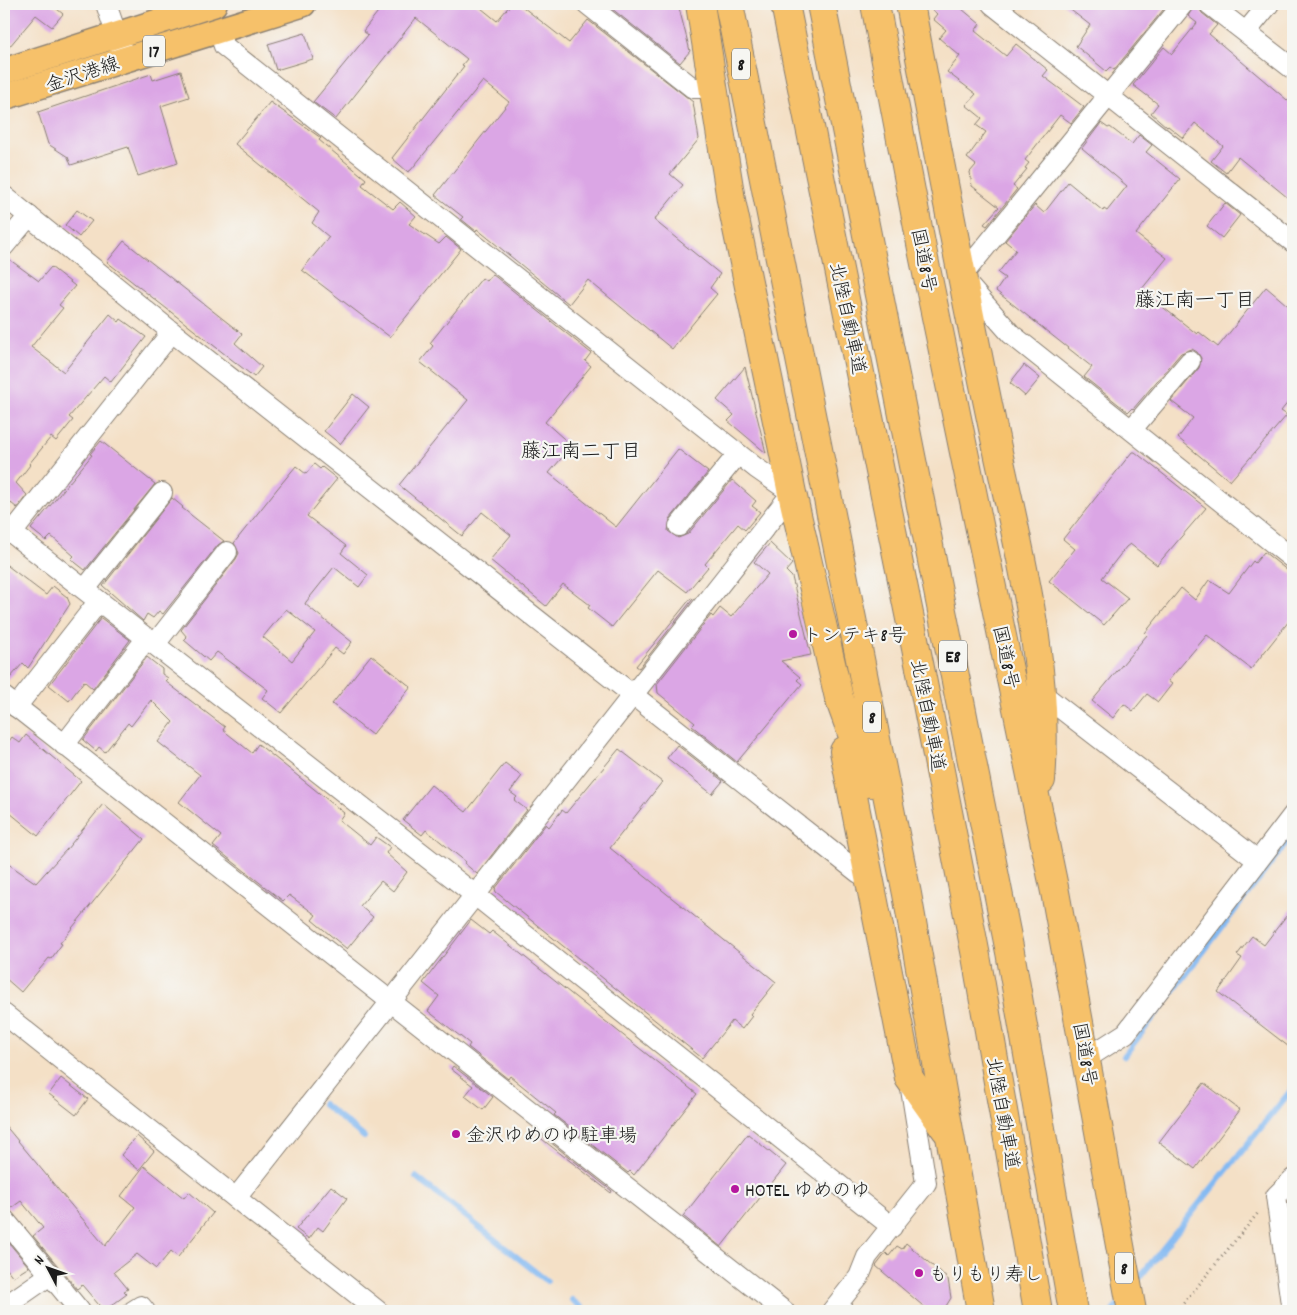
<svg xmlns="http://www.w3.org/2000/svg" width="1297" height="1315" viewBox="0 0 1297 1315" font-family="Dekko,'Klee One',sans-serif">
	<rect width="100%" height="100%" fill="#f6f6f2"/>
	<filter id="ink" filterUnits="userSpaceOnUse"><feTurbulence type="fractalNoise" baseFrequency=".02" numOctaves="2"/><feDisplacementMap in="SourceGraphic" scale="10" xChannelSelector="R" yChannelSelector="G"/><feConvolveMatrix kernelMatrix="1 2 1 2 8 2 1 2 1" color-interpolation-filters="sRGB"/></filter>
	<filter id="wash" filterUnits="userSpaceOnUse"><feTurbulence type="fractalNoise" baseFrequency=".0096" numOctaves="4" result="noise"/><feDisplacementMap in="SourceGraphic" scale="20" xChannelSelector="R" yChannelSelector="G"/><feGaussianBlur stdDeviation="1.12" result="paint"/><feColorMatrix in="noise" values="0 0 0 0 0 0 0 0 0 0 0 0 0 0 0 0 0 1.4 0 .05"/><feComposite in="paint" operator="in"/></filter>
	<g filter="url(#wash)">
		<rect width="100%" height="100%" fill="#f4e0c6"/>
		<g fill="none" stroke-linecap="round" stroke-linejoin="round">
			<g stroke="#83b9f2" stroke-width="6">
				<polyline points="1124,1056 1293,834"/>
				<polyline points="323,1104 364,1137"/>
				<polyline points="416,1177 547,1281"/>
				<polyline points="1135,1283 1293,1088"/>
				<polyline points="572,1300 586,1311"/>
				<polyline points="1113,1311 1121,1301"/>
			</g>
		</g>
		<g id="blocks">
			<g fill="#dba6e5" fill-rule="evenodd">
				<polygon points="4,4 51,4 63,14 52,27 36,15 4,53"/>
				<polygon points="384,4 476,4 497,21 511,4 519,4 569,43 588,20 693,102 699,139 670,174 683,185 654,220 720,274 710,288 717,294 672,349 588,280 569,304 477,229 476,231 461,219 463,217 435,195 509,102 483,81 411,170 408,172 392,158 464,66 462,65 467,59 416,18 336,119 313,102 368,35 363,31"/>
				<polygon points="606,4 678,4 690,51 680,63"/>
				<polygon points="926,4 956,4 980,24 975,31 1006,56 1016,44 1048,70 1043,76 1084,107 1071,123 1060,115 1025,160 1029,163 1025,168 1027,169 1013,186 1017,189 987,226 984,224 999,207 972,186 970,172 976,165 967,158 986,132 976,125 982,118 966,105 976,94 947,72 960,56 939,38 946,30 933,19 937,14"/>
				<polygon points="1063,4 1168,4 1114,70 1110,67 1106,71 1076,46 1090,25"/>
				<polygon points="1195,4 1197,4 1202,13 1217,25 1209,34 1293,105 1293,202 1238,157 1226,173 1211,161 1223,146 1195,123 1183,138 1168,126 1167,127 1151,113 1158,104 1133,85 1164,47 1172,54 1197,23 1188,16"/>
				<polygon points="305,33 313,59 276,70 268,44"/>
				<polygon points="181,71 189,97 161,106 178,163 138,176 128,147 71,165 68,157 48,144 38,112 151,74 153,80"/>
				<polygon points="270,102 321,138 319,140 366,179 362,185 393,209 400,202 416,216 409,224 439,244 446,237 461,249 390,337 302,270 329,237 312,223 319,212 235,144"/>
				<polygon points="1101,123 1108,128 1110,127 1132,144 1139,135 1152,145 1146,152 1180,179 1136,234 1167,258 1141,290 1197,334 1199,332 1218,347 1266,287 1293,310 1293,396 1281,411 1287,415 1230,481 1178,438 1193,418 1171,401 1199,368 1201,358 1197,352 1192,349 1181,353 1133,409 1132,408 1128,412 1084,377 1092,367 996,291 1005,278 998,273 1016,250 1005,241 1035,205 1044,213 1068,182 1103,211 1104,209 1107,211 1127,186 1082,148"/>
				<polygon points="1225,203 1240,215 1222,238 1207,226"/>
				<polygon points="77,210 92,221 79,237 65,225"/>
				<polygon points="124,241 242,334 235,343 262,367 254,377 107,262"/>
				<polygon points="6,257 39,281 51,267 75,286 59,305 63,308 31,347 64,372 110,314 119,322 121,319 146,337 111,382 104,376 69,417 73,420 56,441 51,437 29,464 30,465 16,483 27,495 17,508 11,503 4,512 4,258"/>
				<polygon points="492,274 591,353 585,361 591,366 545,422 572,446 549,473 616,527 678,449 708,472 670,519 668,531 678,538 688,534 732,480 756,501 752,506 760,512 745,530 738,524 705,564 708,567 687,592 658,570 612,627 588,608 590,605 563,584 546,606 490,560 511,535 482,512 462,536 399,485 468,400 420,362 433,346 430,343 482,278 486,281"/>
				<polygon points="1024,365 1040,378 1025,396 1010,383"/>
				<polygon points="745,367 766,453 728,421 734,415 717,400"/>
				<polygon points="353,394 369,407 340,444 324,431"/>
				<polygon points="101,441 155,484 85,570 71,559 74,556 51,536 46,541 31,529 92,455 90,454"/>
				<polygon points="1132,452 1135,452 1206,508 1157,565 1130,544 1126,547 1102,578 1128,598 1104,625 1049,581 1075,549 1063,539"/>
				<path d="M314,464L320,469L322,467L337,479L307,516L346,546L341,553L368,575L359,587L334,567L306,602L305,604L352,642L343,654L335,648L281,713L262,698L268,690L217,652L209,661L184,640L187,637L181,630L236,559L239,553L234,543L277,489L296,466L306,474ZM286,609L315,632L292,661L263,637Z"/>
				<polygon points="172,498 183,507 182,508 224,541 218,545 163,614 159,611 153,618 147,614 143,621 103,586"/>
				<polygon points="770,543 792,564 786,571 792,577 811,655 781,661 800,677 797,680 802,684 737,762 692,726 695,723 658,693 657,684 711,615 713,617 720,608 731,617 768,574 754,562"/>
				<polygon points="1264,552 1293,575 1293,616 1251,669 1207,635 1168,681 1172,684 1158,702 1147,694 1133,711 1124,704 1113,718 1092,701 1147,635 1145,633 1181,588 1195,600 1209,580 1229,593 1253,561 1255,563"/>
				<polygon points="4,563 46,595 53,586 67,597 70,604 28,668 23,663 4,685"/>
				<polygon points="691,598 693,599 639,668 636,666"/>
				<polygon points="101,618 130,640 93,689 84,681 69,701 49,685"/>
				<polygon points="371,655 411,687 372,735 332,704"/>
				<polygon points="147,657 162,669 162,674 168,678 165,681 225,727 223,730 252,753 258,744 344,813 339,820 370,845 376,837 390,847 386,853 407,872 393,891 381,881 360,906 373,917 347,949 312,920 316,915 289,895 283,901 213,846 221,836 179,802 200,775 158,742 173,722 151,700 131,726 128,723 105,752 99,747 96,751 83,740"/>
				<polygon points="26,735 81,781 38,836 4,808 4,748 12,737 20,743"/>
				<polygon points="677,745 723,781 712,794 667,758"/>
				<polygon points="619,749 662,782 610,848 776,982 750,1014 752,1016 742,1029 732,1021 702,1058 496,892 495,889 546,824 549,827 562,810 566,813"/>
				<polygon points="505,763 522,776 510,792 517,797 514,800 527,810 477,874 464,863 466,862 426,830 422,835 403,820 431,785 466,812"/>
				<polygon points="103,804 144,839 60,943 62,944 51,959 49,958 21,992 4,977 4,861 36,883 67,849"/>
				<polygon points="1293,907 1293,1050 1218,992 1242,958 1237,955 1252,936 1264,945"/>
				<polygon points="471,920 489,934 492,931 697,1094 634,1175 630,1171 628,1173 554,1115 556,1113 510,1076 508,1079 468,1047 470,1044 428,1011 439,996 423,983"/>
				<polygon points="453,1066 493,1097 483,1110 465,1096 473,1086 451,1069"/>
				<polygon points="61,1078 88,1099 76,1115 49,1094"/>
				<polygon points="1204,1083 1240,1110 1195,1169 1159,1142"/>
				<polygon points="4,1124 105,1246 135,1207 121,1196 144,1166 184,1198 189,1192 213,1213 178,1257 171,1251 156,1269 137,1254 114,1272 128,1289 124,1291 127,1294 104,1311 82,1285 77,1289 33,1236 43,1228 21,1201 10,1209 4,1207"/>
				<polygon points="540,1134 612,1191 611,1193 538,1136"/>
				<polygon points="748,1134 786,1165 721,1247 683,1216"/>
				<polygon points="137,1136 154,1151 139,1170 121,1155"/>
				<polygon points="331,1186 347,1198 323,1231 318,1227 309,1239 296,1229"/>
				<polygon points="4,1237 29,1267 13,1277 4,1265"/>
				<polygon points="906,1243 948,1279 951,1298 943,1311 929,1311 876,1266 886,1253 889,1256 897,1246 902,1249"/>
			</g>
		</g>
	</g>
	<g filter="url(#ink)">
		<use href="#blocks" fill-opacity="0" stroke="#887e71" stroke-width="1"/>
		<g fill="none" stroke-linecap="round" stroke-linejoin="round">
			<g stroke="#887e71" stroke-width="22">
				<g id="minor">
					<polyline points="106,4 125,59"/>
					<polyline points="587,4 693,88 712,88"/>
					<polyline points="992,4 1293,242"/>
					<polyline points="1183,4 961,277 1011,334 1293,559"/>
					<polyline points="1209,4 1293,69"/>
					<polyline points="219,31 224,46 756,468 792,493 475,895 892,1227"/>
					<polyline points="1246,32 1269,4"/>
					<polyline points="4,196 172,332 859,873 868,871"/>
					<polyline points="4,246 29,216"/>
					<polyline points="172,332 12,533 475,895 236,1198"/>
					<polyline points="1132,429 1190,361"/>
					<polyline points="679,526 738,454"/>
					<polyline points="85,589 162,493"/>
					<polyline points="155,644 227,552"/>
					<polyline points="1041,693 1257,860"/>
					<polyline points="4,697 784,1311"/>
					<polyline points="16,707 99,601"/>
					<polyline points="64,745 147,638"/>
					<polyline points="4,1014 378,1311"/>
					<polyline points="1087,1058 1126,1033 1293,815"/>
					<polyline points="4,1219 80,1311"/>
					<polyline points="4,1307 50,1275"/>
					<polyline points="133,1311 141,1306 145,1311"/>
					<polyline points="832,1311 859,1277 867,1257 926,1183 910,1083"/>
					<polyline points="1292,1311 1276,1196 1293,1179"/>
				</g>
			</g>
			<g stroke="#887e71" stroke-width="28">
				<g id="major">
					<polyline points="4,71 214,4"/>
					<polyline points="4,97 303,4"/>
				</g>
			</g>
			<g stroke="#887e71" stroke-width="30">
				<g id="highway">
					<polyline points="700,4 731,200 792,493 839,698 870,783"/>
					<polyline points="729,4 907,894 981,1311"/>
					<polyline points="785,4 921,673 976,956 1038,1311"/>
					<polyline points="821,4 1010,952 1073,1311"/>
					<polyline points="875,4 923,254 1055,892 1132,1311"/>
					<path d="M910,4C936,144 963,284 992,424C1016,540 1051,661 1041,780"/>
					<polyline points="844,751 909,1078 946,1130"/>
				</g>
			</g>
			<polyline stroke="#887e71" stroke-width="3" stroke-dasharray="1 4" stroke-linecap="butt" points="1177,1311 1258,1213"/>
			<use href="#minor" stroke="#fff" stroke-width="20"/>
			<use href="#major" stroke="#f6c16b" stroke-width="25"/>
			<use href="#highway" stroke="#f6c16b" stroke-width="28"/>
		</g>
	</g>
	<g fill="#b5179e" stroke="#f6f6f2" stroke-width="2">
		<circle cx="793" cy="634" r="5"/>
		<circle cx="456" cy="1134" r="5"/>
		<circle cx="735" cy="1189" r="5"/>
		<circle cx="919" cy="1273" r="5"/>
	</g>
	<g text-anchor="middle" stroke-width="4.5" stroke-linejoin="round" paint-order="stroke">
		<g fill="#f6f6f2" stroke="#5d5d5c" stroke-width="1">
			<rect x="143" y="35.5" width="22" height="31" rx="4"/>
			<rect x="732" y="48.5" width="18" height="31" rx="4"/>
			<rect x="939" y="640.5" width="28" height="31" rx="4"/>
			<rect x="863" y="701.5" width="18" height="31" rx="4"/>
			<rect x="1115" y="1252.5" width="18" height="31" rx="4"/>
		</g>
		<g font-size="18" font-weight="bold" fill="#1c1c1c">
			<text x="154" y="57">17</text>
			<text x="741" y="70">8</text>
			<text x="953" y="662">E8</text>
			<text x="872" y="723">8</text>
			<text x="1124" y="1274">8</text>
		</g>
		<g font-size="19" fill="#1c1c1c" stroke="#f6f6f2">
			<text transform="translate(82 73) rotate(-18)" y="7">金沢港線</text>
			<text transform="translate(925 260) rotate(79)" y="7">国道8号</text>
			<text transform="translate(849 318) rotate(78)" y="7">北陸自動車道</text>
			<text transform="translate(1007 657) rotate(78)" y="7">国道8号</text>
			<text transform="translate(929 715) rotate(79)" y="7">北陸自動車道</text>
			<text transform="translate(1086 1054) rotate(80)" y="7">国道8号</text>
			<text transform="translate(1004 1113) rotate(80)" y="7">北陸自動車道</text>
		</g>
		<g font-size="19" fill="#1c1c1c" stroke="#f6f6f2" text-anchor="start">
			<text x="803" y="641">トンテキ8号</text>
			<text x="466" y="1141">金沢ゆめのゆ駐車場</text>
			<text x="745" y="1196">HOTEL ゆめのゆ</text>
			<text x="929" y="1280">もりもり寿し</text>
		</g>
		<g font-size="20" fill="#1c1c1c" stroke="#f6f6f2">
			<text x="1195" y="306">藤江南一丁目</text>
			<text x="581" y="457">藤江南二丁目</text>
		</g>
	</g>
	<rect width="1297" height="1315" fill="none" stroke="#f6f6f2" stroke-width="20"/>
	<g transform="translate(48 1268) rotate(311)" stroke="#f6f6f2" stroke-width="4" paint-order="stroke">
	<path d="M0-4L9 19L0 12L-9 19Z" fill="#1c1c1c"/>
	<text y="-8" font-size="14" font-weight="bold" text-anchor="middle" fill="#1c1c1c">N</text>
	</g>
</svg>
